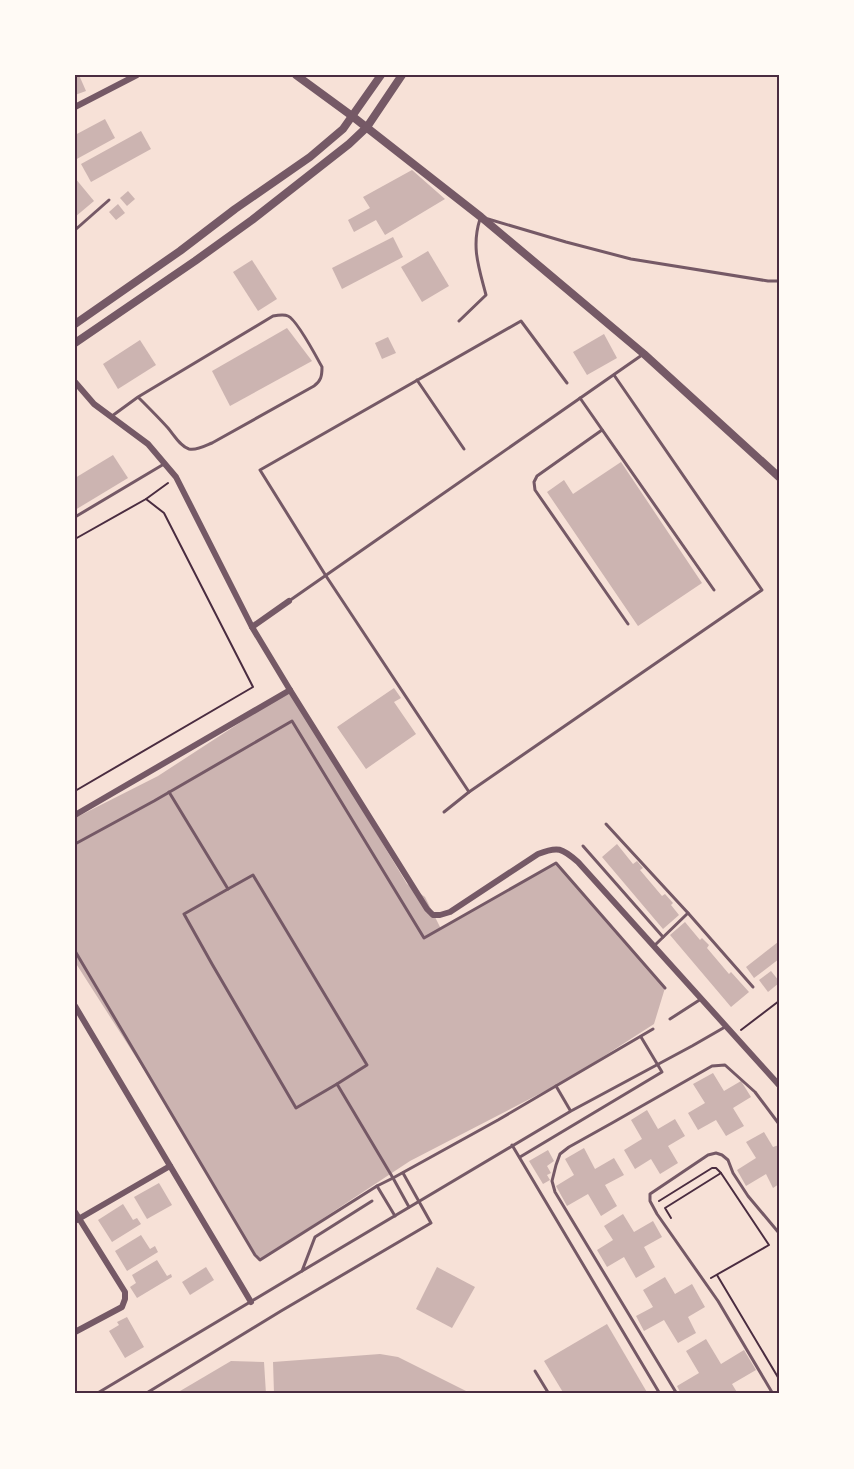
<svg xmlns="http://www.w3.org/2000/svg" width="854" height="1469" viewBox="0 0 854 1469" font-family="Ubuntu,sans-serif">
	<rect width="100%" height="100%" fill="#f7e1d7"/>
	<g fill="#ccb4b1">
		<polygon points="75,75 79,75 86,91 75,95"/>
		<polygon points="105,119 115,138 75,160 75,135"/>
		<polygon points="141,131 151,149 91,182 81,164"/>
		<polygon points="412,170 445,199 385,235 376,220 354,232 348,220 370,208 363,197"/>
		<polygon points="75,178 94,201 75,217"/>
		<polygon points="128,191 135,199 127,206 120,198"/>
		<polygon points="118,204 125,213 116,220 109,212"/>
		<polygon points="393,237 403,257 342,289 332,268"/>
		<polygon points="428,251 449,286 422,302 401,267"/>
		<polygon points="252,260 277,299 258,311 233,272"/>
		<polygon points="287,328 312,361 230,406 212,371"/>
		<polygon points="604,334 617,358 587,375 573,352"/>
		<polygon points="388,337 396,353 382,359 375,343"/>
		<polygon points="140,340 156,365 118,389 103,364"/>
		<polygon points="113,455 128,478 75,510 75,478"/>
		<polygon points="621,462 702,583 638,626 547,492 564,480 573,494"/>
		<polygon points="394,688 401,698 394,702 416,734 366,769 337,727"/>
		<polygon points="290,690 407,884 425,897 441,929 556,863 665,988 654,1024 570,1078 410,1161 260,1260 241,1231 164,1101 75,962 75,818 158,776"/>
		<polygon points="617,844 633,864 637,861 643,868 640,870 662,896 665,894 673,903 671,905 679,915 663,929 602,857"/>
		<polygon points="685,922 700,940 702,938 709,945 707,948 729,974 731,972 749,992 731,1007 670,935"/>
		<polygon points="778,942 779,959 754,978 746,967"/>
		<polygon points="771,971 779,981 779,983 768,992 759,980"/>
		<polygon points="713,1073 724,1091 741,1081 751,1097 733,1108 744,1126 726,1136 716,1120 698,1130 688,1113 705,1103 693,1084"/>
		<polygon points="647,1110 658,1129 675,1119 685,1136 668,1146 678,1163 660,1174 651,1159 635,1169 624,1150 642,1139 631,1120"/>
		<polygon points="764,1132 773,1147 779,1145 779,1184 773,1188 766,1174 746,1186 737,1170 756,1158 746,1142"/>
		<polygon points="584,1148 595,1169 614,1158 624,1175 605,1185 617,1206 601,1216 588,1194 567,1206 556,1186 574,1175 565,1159"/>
		<polygon points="548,1150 554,1161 547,1166 551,1173 547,1175 550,1180 543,1184 529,1161"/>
		<polygon points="159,1183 172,1205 147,1219 134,1197"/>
		<polygon points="123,1204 133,1220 137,1218 141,1224 112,1242 98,1220"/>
		<polygon points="623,1214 634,1232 653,1221 662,1237 644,1247 655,1267 636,1278 624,1257 607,1267 597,1250 613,1240 604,1226"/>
		<polygon points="141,1235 150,1249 155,1246 158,1252 127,1271 115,1251"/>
		<polygon points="157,1260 167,1276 171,1274 172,1277 137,1298 130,1287 136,1283 132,1275"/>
		<polygon points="206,1267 214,1280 190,1295 182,1282"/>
		<polygon points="437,1267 475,1287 452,1328 416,1309"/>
		<polygon points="665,1277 675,1294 692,1284 705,1307 688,1317 696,1333 678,1343 664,1320 644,1331 636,1316 653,1307 643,1290"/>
		<polygon points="127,1317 144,1347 125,1358 109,1331 119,1325 117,1322"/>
		<polygon points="607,1324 648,1394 564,1394 544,1361"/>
		<polygon points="706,1339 721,1364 744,1350 756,1370 732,1384 738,1394 712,1394 710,1391 706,1394 681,1394 677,1386 699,1373 686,1351"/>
		<polygon points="380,1354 398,1357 472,1394 274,1394 273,1362"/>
		<polygon points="231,1361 264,1362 266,1394 175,1394"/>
	</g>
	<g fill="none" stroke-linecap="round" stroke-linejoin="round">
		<g stroke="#4a2c40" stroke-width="2">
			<polyline points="75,539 146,499 168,483"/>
			<polyline points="75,791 253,687 164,513 146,499"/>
			<polyline points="741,1030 779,1001"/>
			<polyline points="659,1201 712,1168 716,1168 721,1173 769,1245 711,1278"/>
			<polyline points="671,1218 665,1208 721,1173"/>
			<polyline points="717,1275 779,1379"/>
		</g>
		<g stroke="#755966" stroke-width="3">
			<polyline points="488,219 566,242 631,259 768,281 779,281"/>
			<polyline points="75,230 109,200"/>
			<path d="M459,321L486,295C479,268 471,247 480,219"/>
			<polyline points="417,380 464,449"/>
			<polyline points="567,383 521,321 260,470 326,576 469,792 762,590 614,375"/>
			<polyline points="580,398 714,590"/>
			<path d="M112,416L138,397L273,316C278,315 284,314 288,316C297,320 316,356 322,367C322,376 321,381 314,386L212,443C205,446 196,451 189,449C180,446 174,435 168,428C159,418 148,407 138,397"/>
			<polyline points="602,430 537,476 534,482 535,490 628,624"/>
			<polyline points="75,517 164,464"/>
			<polyline points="289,601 642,355"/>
			<polyline points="169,792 228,889 253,875 367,1065 337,1084"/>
			<polyline points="444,812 469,792"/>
			<polyline points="606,824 688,913 655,945"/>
			<polyline points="75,844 154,801 292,721 424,938 556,863 665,988"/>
			<polyline points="583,846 663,937"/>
			<polyline points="228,889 184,914 212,964 296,1108 337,1084 393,1178 498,1120 653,1029"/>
			<polyline points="688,913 753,987"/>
			<polyline points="75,951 255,1255 260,1260 377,1186"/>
			<polyline points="670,1019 701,999"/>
			<polyline points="556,1086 570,1110"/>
			<polyline points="512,1145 660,1394"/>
			<polyline points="520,1157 662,1072 641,1037"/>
			<polyline points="372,1201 315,1237 302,1271 571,1111 692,1046 725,1027"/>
			<polyline points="395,1216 377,1186 393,1178 409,1207"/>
			<polyline points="535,1371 549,1394"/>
			<polyline points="96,1394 302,1271"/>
			<polyline points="145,1394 281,1311 431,1223 403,1173"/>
			<polyline points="677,1394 555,1192 552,1181 556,1165 560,1154 569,1147 612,1123 712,1066 725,1065 755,1092 779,1124"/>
			<polyline points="773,1394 718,1301 657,1214 650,1201 650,1194 708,1155 716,1153 722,1155 728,1160 733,1173 748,1196 779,1233"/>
		</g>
		<g stroke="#755966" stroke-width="6">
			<polyline points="75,107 137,75"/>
			<path d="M75,382L94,404L148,444L176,477L252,627L290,690L427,909L433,915H440L450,912L538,854C558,846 562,848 578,862L779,1085"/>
			<polyline points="252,627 289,601"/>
			<polyline points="75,815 290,690"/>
			<polyline points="75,1006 251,1302"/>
			<polyline points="75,1212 125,1292 125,1299 122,1307 75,1332"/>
			<polyline points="75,1221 170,1166"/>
		</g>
		<g stroke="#755966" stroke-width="8">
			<polyline points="296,75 352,116 481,217 644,354 779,477"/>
			<polyline points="75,324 180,251 235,209 310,157 343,129 381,75"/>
			<polyline points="75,343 195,261 252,220 349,144 367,127 402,75"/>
		</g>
	</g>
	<rect width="854" height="1469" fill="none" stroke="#fffaf5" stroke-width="153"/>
	<rect x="76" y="76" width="702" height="1316" fill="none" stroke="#4a2c40" stroke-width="2"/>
</svg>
